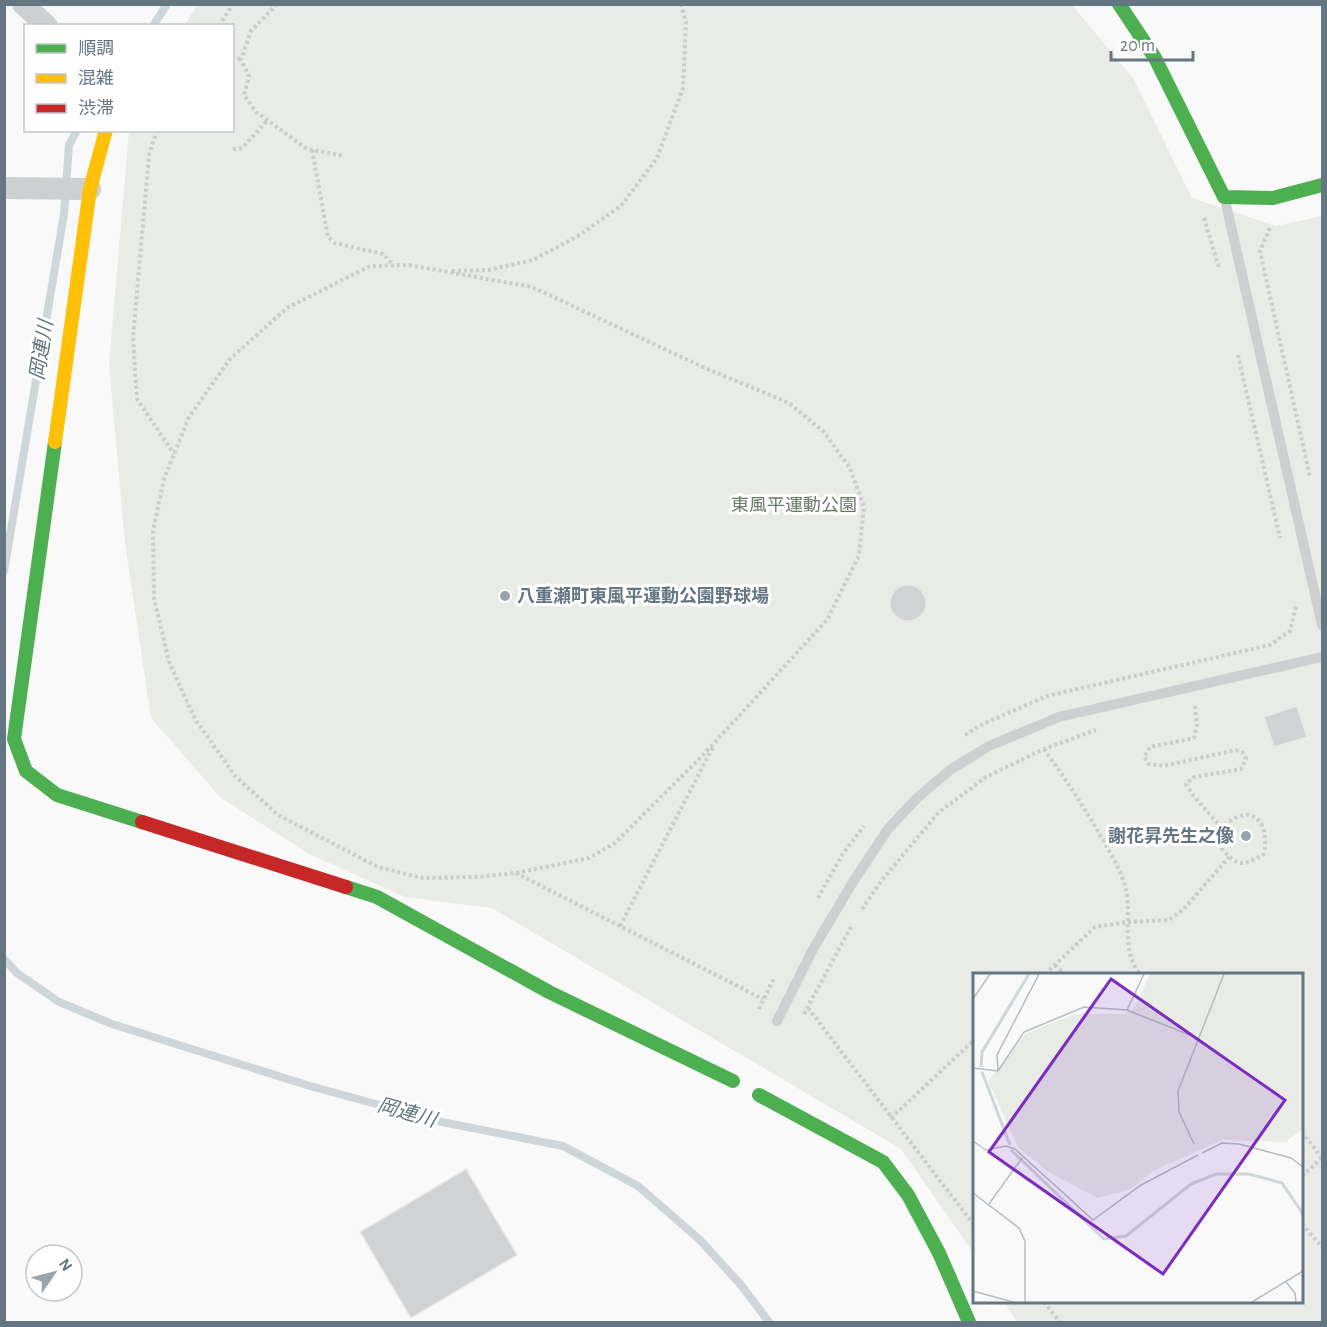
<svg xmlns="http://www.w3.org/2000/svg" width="1327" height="1327" viewBox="0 0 1327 1327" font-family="'Alegreya Sans','Noto Sans JP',sans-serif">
	<rect width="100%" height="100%" fill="#f9f9f9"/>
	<polygon fill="#e8ebe6" points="197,5 1072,5 1133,78 1192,198 1276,226 1322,216 1322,1322 1017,1322 1004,1302 1302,1302 1302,974 974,974 974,1254 901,1149 492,908 405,897 309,854 221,798 151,718 125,543 109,364 129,131 232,130 232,26 185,25"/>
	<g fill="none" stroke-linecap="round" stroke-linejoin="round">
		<g stroke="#ced6d9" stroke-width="8">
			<polyline points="153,26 167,4"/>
			<polyline points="4,571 64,214 69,145 77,130"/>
			<polyline points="4,959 17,973 59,1002 112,1024 310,1086 442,1122 563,1146 638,1186 700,1240 741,1285 769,1322"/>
		</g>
	</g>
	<g fill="#d0d2d3" stroke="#e8e8e8" stroke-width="1.5">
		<circle cx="908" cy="603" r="18"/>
		<polygon points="1297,706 1307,737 1274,747 1264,717"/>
		<polygon points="466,1169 517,1255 411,1318 360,1232"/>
	</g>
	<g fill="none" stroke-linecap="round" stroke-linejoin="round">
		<g stroke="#cbcccd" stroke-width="4" stroke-dasharray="3 3" stroke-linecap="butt">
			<polyline points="277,4 251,31 241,60 249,76 244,95 256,112 307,149 344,156"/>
			<polyline points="219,26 233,4"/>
			<polyline points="232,56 241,60"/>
			<polyline points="157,130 149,155 133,338 137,399 174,454"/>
			<polyline points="233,149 242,148 267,121"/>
			<polyline points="312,150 328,237 335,243 383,254 393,265"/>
			<polyline points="1204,218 1219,268"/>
			<polyline points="1270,228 1260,251 1310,477"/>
			<polygon points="409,265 532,287 705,368 789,403 824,432 850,468 864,507 859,555 827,620 704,754 615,843 589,858 516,873 478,877 422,878 378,867 278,815 235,776 195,719 169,662 154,598 153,531 164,479 189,417 230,359 287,308 370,266"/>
			<polyline points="452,271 488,270 533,260 578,236 621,206 657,158 683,88 686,22 681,4"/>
			<polyline points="1238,355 1280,538"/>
			<path d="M1195,706L1197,725L1194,738L1150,747L1144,757L1149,764L1163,766L1236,750L1243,753L1246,759L1241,769L1194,777L1186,784L1192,794L1221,827C1229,822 1238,814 1248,815C1266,818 1268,842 1263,855C1242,866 1238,867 1222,849L1221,827"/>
			<polyline points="965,735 981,725 1047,696 1270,645 1290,631 1296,606"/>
			<path d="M1044,749C1064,777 1083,805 1100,835C1110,852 1121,870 1126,889C1132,917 1120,950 1140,974"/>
			<polyline points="516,873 763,999"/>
			<polyline points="818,898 842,855 864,826"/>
			<polyline points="862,909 882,880 939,812 986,777 1044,749 1096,730"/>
			<polyline points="620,926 713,747"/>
			<polyline points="1055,965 1064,974"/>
			<polyline points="1045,974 1095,927 1127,922 1169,920 1183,910 1229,857"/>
			<polyline points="808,1008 974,1225"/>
			<polyline points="759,1009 774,978"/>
			<polyline points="804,1014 852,925"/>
			<polyline points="891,1118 974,1040"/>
			<polyline points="1302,1132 1322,1158"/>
			<polyline points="1302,1176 1322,1158"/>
			<polyline points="1302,1224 1322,1247"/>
			<polyline points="1044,1302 1060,1322"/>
		</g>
		<g stroke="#cecfd0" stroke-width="10">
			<polyline points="1225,200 1322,625"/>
			<polyline points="777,1021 812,951 851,885 888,829 917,798 950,770 989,746 1059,717 1322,657"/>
		</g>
		<g stroke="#cecfd0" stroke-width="22">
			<polyline points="23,4 47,26"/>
			<polyline points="4,188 90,189"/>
		</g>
		<g stroke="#4caf50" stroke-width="14">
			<polyline points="1119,4 1155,58 1224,197 1273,198 1322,185"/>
			<polyline points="55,442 14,739 26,771 57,795 142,822"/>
			<polyline points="346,887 377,897 549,992 733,1081"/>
			<polyline points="759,1095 883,1162 908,1195 939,1253 969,1322"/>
		</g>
		<polyline stroke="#ffc107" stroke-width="14" points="55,442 90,189 106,130"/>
		<polyline stroke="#c62828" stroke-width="14" points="142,822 346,887"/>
	</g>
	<g fill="#99a4ac" stroke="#fff" stroke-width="2">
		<circle cx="505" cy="596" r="6"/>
		<circle cx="1246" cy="836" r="6"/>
	</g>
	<g text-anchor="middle" stroke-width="6" stroke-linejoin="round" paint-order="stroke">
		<g font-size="18" fill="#687a64" stroke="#fff">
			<text x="794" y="511">東風平運動公園</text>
		</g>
		<g font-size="18" font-weight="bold" fill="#657683" stroke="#fff" text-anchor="start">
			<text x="517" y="602">八重瀬町東風平運動公園野球場</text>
			<text x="1234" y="842" text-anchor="end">謝花昇先生之像</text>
		</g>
		<g font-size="20" font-style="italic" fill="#60757c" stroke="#fff">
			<text transform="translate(41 350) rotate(-81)" y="7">岡連川</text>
			<text transform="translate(407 1112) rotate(16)" y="7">岡連川</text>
		</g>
	</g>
	<g transform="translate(973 973)">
		<rect width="330" height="330" fill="#f9f9f9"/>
		<path d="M177,1H330V155L313,169L249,167L180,198L156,217L124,225L74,198L45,174L15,108L52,61L102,41H152L163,33Z" fill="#e8ebe6"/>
		<path fill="none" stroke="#ced6d9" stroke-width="3" d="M8,94L9,79L56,1M9,99L37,172M38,177L131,266L153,263L218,211L243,201H276L309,210L330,241"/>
		<path fill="none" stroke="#b5bdc3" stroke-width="1.5" d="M0,26L17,1M154,37L171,1M0,95L25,98M25,98L51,59L111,34L154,37L224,65M25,98L24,82L66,1M0,168L13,177L33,173L42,176L120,247L168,212L225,182M221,171L206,139L205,118L251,1M229,180L249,170L266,171L318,185L330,194M0,220L46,255L52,268V329M16,231L49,185M313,309L322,320L323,329M0,318L40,329M279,329L330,298"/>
		<path fill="#7b2cbf" fill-opacity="0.15" stroke="#7b2cbf" stroke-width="3" d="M138,6L312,127L190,301L16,179Z"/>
		<rect width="330" height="330" fill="none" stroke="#657683" stroke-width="3"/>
	</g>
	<rect width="1327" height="1327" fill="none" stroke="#657683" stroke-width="12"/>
	<rect x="24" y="24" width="210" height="108" fill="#ffffff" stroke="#c1c8cd" stroke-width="1.5"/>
	<rect x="36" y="44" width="30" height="9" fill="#4caf50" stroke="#c1c8cd" stroke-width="1.5"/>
	<text x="78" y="54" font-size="18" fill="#657683">順調</text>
	<rect x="36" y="74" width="30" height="9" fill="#ffc107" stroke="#c1c8cd" stroke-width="1.5"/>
	<text x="78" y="84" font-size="18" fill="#657683">混雑</text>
	<rect x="36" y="104" width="30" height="9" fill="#c62828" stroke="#c1c8cd" stroke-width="1.5"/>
	<text x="78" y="114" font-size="18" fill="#657683">渋滞</text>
	<g transform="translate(54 1273) rotate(55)"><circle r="28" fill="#ffffff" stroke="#c1c8cd" stroke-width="1.5"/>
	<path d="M0-4.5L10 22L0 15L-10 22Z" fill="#99a4ac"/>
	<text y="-9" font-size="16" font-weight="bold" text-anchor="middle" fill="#657683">N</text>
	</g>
	<path d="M1111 51v9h82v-9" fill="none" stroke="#657683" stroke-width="3"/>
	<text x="1120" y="51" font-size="18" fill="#657683" stroke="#ffffff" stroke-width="4.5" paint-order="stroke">20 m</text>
</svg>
